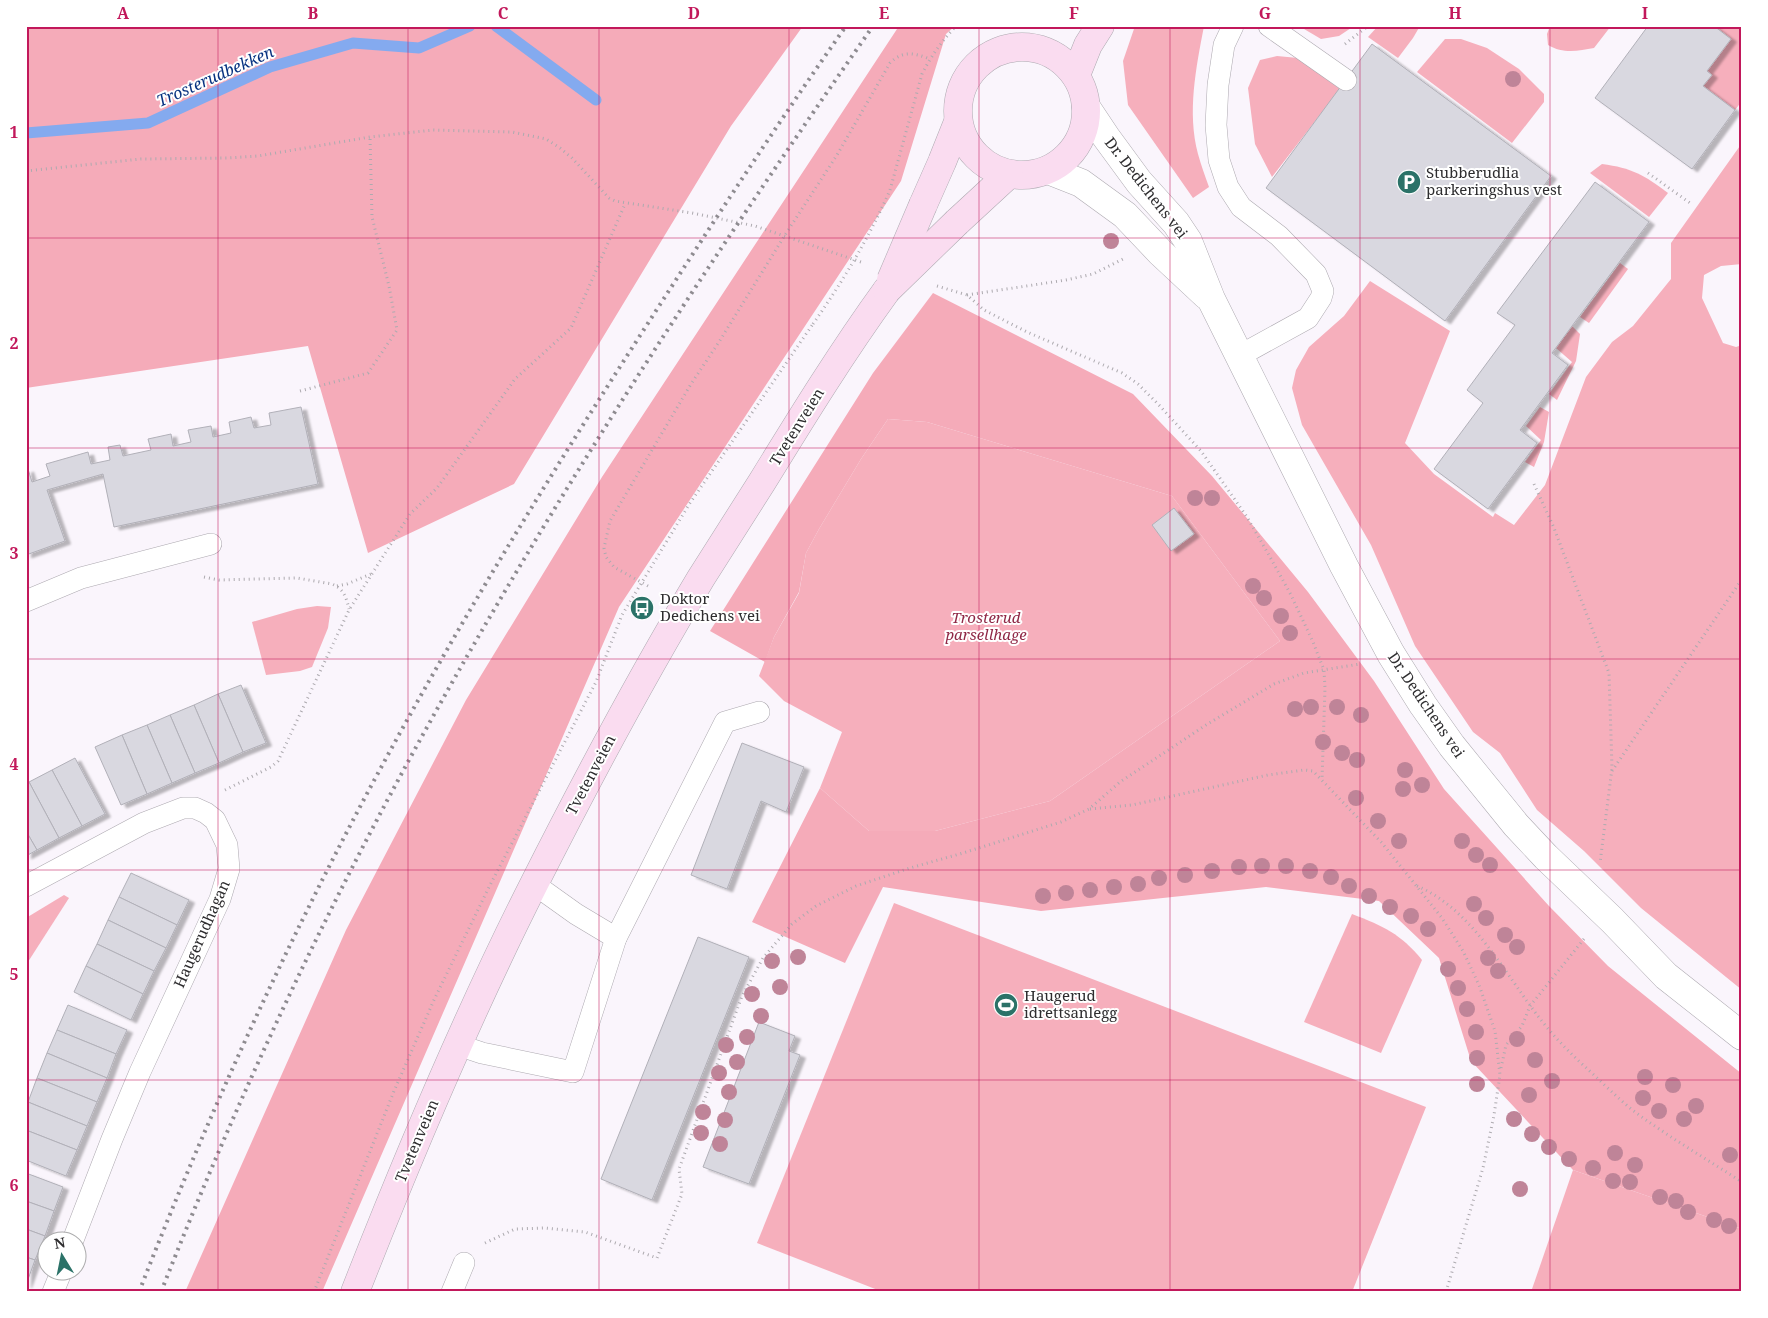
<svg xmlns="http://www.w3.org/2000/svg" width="1768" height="1318" viewBox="0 0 1768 1318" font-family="'Noto Serif',serif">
	<defs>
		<filter id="shadow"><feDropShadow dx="5.5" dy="3" stdDeviation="1" flood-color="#0004"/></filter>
	</defs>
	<rect width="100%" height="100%" fill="#faf5fc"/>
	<g fill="#f6afbc">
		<path d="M1135,26H1204C1196,68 1187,112 1198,154C1201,165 1205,176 1209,187L1193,198L1128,105L1123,61Z"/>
		<polygon points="1299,26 1354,26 1339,36 1321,39"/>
		<polygon points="1378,26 1420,26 1413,38 1398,58 1368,37"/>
		<path d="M1550,26H1611L1594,48C1578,51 1563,54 1548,45L1547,34Z"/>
		<polygon points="1714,26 1742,26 1742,101 1735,110 1703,86 1707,71 1731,39"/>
		<polygon points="1445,39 1461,39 1487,48 1519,69 1544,94 1544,102 1512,143 1417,72"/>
		<polygon points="1277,56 1298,58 1340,89 1272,177 1255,144 1248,88 1260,60"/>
		<polygon points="1742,143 1742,264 1721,266 1704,275 1702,298 1723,343 1736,347 1742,345 1742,990 1641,908 1584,851 1537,810 1500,753 1473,732 1415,646 1371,545 1302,425 1292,388 1296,370 1309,347 1344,316 1370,281 1450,331 1405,443 1434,474 1493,517 1495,513 1514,525 1545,485 1586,377 1612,342 1633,326 1671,279 1671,243"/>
		<path d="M1602,164C1632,168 1644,175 1668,193L1649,217L1590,173Z"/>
		<polygon points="1620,263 1628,269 1589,323 1580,317"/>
		<polygon points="1572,326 1580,334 1576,361 1557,400 1549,394 1572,362 1556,348"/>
		<polygon points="1540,407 1549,412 1544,442 1534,467 1525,462 1541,440 1526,426"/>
		<polygon points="888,419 927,422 1172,496 1280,641 1050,801 935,831 869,831 820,788 842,732 784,701 759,676 774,637 799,593 806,553 819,529 861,459"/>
		<polygon points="317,606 331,607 328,628 312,667 300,671 266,675 252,622 297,609"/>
		<polygon points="64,895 69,898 26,965 26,918"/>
		<polygon points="894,903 1426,1107 1352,1292 883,1292 757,1243"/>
		<path d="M1352,914C1383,926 1401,934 1422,960L1381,1053L1304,1022Z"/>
		<polygon points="1573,1170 1742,1229 1742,1292 1531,1292"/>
	</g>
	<g fill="#f5abb9">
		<polygon points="26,26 803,26 731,126 514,484 368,553 308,346 26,388"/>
		<polygon points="899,26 955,26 946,34 901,181 619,607 322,1292 185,1292 346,930 466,700 602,477"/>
		<polygon points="933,293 1133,394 1212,476 1308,592 1374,681 1444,789 1549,906 1608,966 1742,1074 1742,1229 1573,1170 1471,1061 1439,958 1379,901 1266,887 1041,911 883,887 845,963 752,922 820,788 869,831 935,831 1050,801 1280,641 1172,496 927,422 888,419 861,459 819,529 806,553 799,592 774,637 765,662 710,631 873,373"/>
	</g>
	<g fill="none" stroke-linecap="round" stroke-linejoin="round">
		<g stroke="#84aaef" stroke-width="11">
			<polyline points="496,26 596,100"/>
			<polyline points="26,133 148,123 270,67 353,43 419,48 470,26"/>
		</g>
	</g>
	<g fill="#d9d8e0" stroke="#b1b0b8" filter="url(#shadow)">
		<polygon points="1648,26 1714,26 1731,39 1707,71 1712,75 1703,86 1735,110 1692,169 1595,98"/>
		<polygon points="1372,44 1551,176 1445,321 1266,188"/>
		<polygon points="1595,182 1649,222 1552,353 1568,365 1520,430 1537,443 1488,509 1434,469 1483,403 1467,390 1515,325 1497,313"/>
		<polygon points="301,407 318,484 114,527 103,474 47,490 65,541 26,555 26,470 28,469 32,482 50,476 46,464 88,452 91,464 110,460 108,447 120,445 123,456 151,450 148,439 171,434 173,446 191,442 188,430 211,426 213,437 231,433 229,422 251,417 254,428 271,425 269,413"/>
		<polygon points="1174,508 1194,534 1171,551 1152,525"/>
		<polygon points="241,685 266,743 243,752 218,694"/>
		<polygon points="218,694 243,752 219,763 194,705"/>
		<polygon points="194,705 219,763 195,773 170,715"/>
		<polygon points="170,715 195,773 172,783 147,725"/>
		<polygon points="147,725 172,783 147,794 122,735"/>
		<polygon points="122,735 147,794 121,805 95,747"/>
		<polygon points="742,743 804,767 786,812 761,801 727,889 691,875"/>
		<polygon points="75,758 105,814 82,826 52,770"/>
		<polygon points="52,770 82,826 59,838 29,782"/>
		<polygon points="29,782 59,838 37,850 26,831 26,784"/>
		<polygon points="26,831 37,850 26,856"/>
		<polygon points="131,873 189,900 177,925 119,897"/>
		<polygon points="119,897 177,925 166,948 108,920"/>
		<polygon points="108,920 166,948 154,971 97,944"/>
		<polygon points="698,937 749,957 652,1200 601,1179"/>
		<polygon points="97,944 154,971 143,994 86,966"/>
		<polygon points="86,966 143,994 131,1020 74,992"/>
		<polygon points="68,1005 127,1030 116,1054 57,1030"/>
		<polygon points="759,1022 795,1036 789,1051 800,1055 749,1184 703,1167"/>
		<polygon points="57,1030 116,1054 107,1078 47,1053"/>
		<polygon points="47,1053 107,1078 97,1102 37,1078"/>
		<polygon points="37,1078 97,1102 87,1126 28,1102"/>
		<polygon points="28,1102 87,1126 77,1150 26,1130 26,1105"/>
		<polygon points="26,1130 77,1150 66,1176 26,1160"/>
		<polygon points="26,1173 63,1187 54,1211 26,1201"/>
		<polygon points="26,1201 54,1211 45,1236 26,1229"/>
		<polygon points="26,1229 45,1236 35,1260 26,1257"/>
		<polygon points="26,1257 35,1260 26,1285"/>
	</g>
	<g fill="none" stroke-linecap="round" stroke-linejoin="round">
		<g stroke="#ada9b0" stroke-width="22">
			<g id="service">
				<polyline points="1233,26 1224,45 1218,85 1216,125 1219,160 1228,187 1241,207 1279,236 1316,274 1323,291 1321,298 1308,318 1239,356"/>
				<polyline points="1269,26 1346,80"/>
				<polyline points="26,601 81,578 211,544"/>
				<polyline points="534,884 576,914 616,938"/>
				<polyline points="26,886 144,823 183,808 195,808 206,813 215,820 227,845 229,869 220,899 140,1072 112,1139 73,1240"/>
				<polyline points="458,1045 482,1053 573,1072 616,938 725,722 759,712"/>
				<polyline points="53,1292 62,1270"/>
				<polyline points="452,1292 464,1263"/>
			</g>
		</g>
		<g stroke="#ada9b0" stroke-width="29">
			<g id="tertiary">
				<polyline points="1086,107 1106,137 1139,182 1176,223 1188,241 1211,299 1344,566 1391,654 1423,705 1452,746 1516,825 1546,857 1612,920 1666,976 1742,1036"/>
				<polyline points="1048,170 1081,183 1125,215 1161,253 1206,295"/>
			</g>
		</g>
		<g stroke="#ada9b0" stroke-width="29">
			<g id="secondary">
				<circle cx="1022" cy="111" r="64"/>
				<polyline points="1076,75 1088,45 1100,26"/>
				<polyline points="923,205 942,162 958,122"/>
				<polyline points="957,222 1009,174"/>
				<path d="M355,1292C409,1154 467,1016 534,884C586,781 641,678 701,578C721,546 742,514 762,482C802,417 842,352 887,290"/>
			</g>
		</g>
		<g stroke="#adaaaf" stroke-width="3" stroke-dasharray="1 4" stroke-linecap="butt">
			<polyline points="1345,44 1368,26"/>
			<polyline points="26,171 141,159 228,158 258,156 370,137 433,130 512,132 546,139 560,148 572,158 609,198 615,201 692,213 755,226 864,263"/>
			<polyline points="1648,173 1690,203"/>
			<path d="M890,190L922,74C931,56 942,41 956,26"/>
			<polyline points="937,286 967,295 984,310 1027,332 1122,373 1138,384 1158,404 1201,451 1247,517 1270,557 1291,595 1313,642 1324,670 1325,688 1322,780"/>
			<polyline points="967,295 1066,280 1093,274 1123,259"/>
			<polyline points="300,391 368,373 397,330 389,286 372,217 370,137"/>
			<polyline points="1534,484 1554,528 1609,673 1612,768 1600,863"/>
			<path d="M204,577L219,580L297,578L332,584C344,589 346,597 349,609"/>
			<polyline points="337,586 347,584 371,574"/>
			<path d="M648,586L614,567L606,557L604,548L610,521L691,384L719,342L785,235L837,155L890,63C903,50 914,53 930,59"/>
			<polyline points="1612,771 1742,579"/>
			<polyline points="225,790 271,767 278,761 349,610 410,514 437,488 515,379 571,328 625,204"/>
			<polyline points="1090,809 1132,805 1268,775 1304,770 1313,771 1382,843 1442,918 1463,951 1479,985 1495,1031 1500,1075 1494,1115 1483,1168 1446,1292"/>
			<path d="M1417,886C1481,913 1513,993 1559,1041C1570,1053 1582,1064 1594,1075C1612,1092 1629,1109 1649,1122C1679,1143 1711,1162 1742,1182"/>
			<polyline points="1501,1068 1506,1045 1522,1026 1530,1006 1584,939"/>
			<polyline points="485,1243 515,1229 545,1228 585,1232 657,1258 682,1194 679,1169 742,996 763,958 792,924 816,906 856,886 910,868 963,853 1061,822 1089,809 1120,782 1206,725 1274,684 1304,673 1360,664"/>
			<polyline points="314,1292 394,1091 434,1000 488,889 596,682 622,615 690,503 813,324"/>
		</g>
		<use href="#service" stroke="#fff" stroke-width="21"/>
		<use href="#tertiary" stroke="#fff" stroke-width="28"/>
		<use href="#secondary" stroke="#fadcf0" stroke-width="28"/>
		<g stroke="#8e8b90" stroke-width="4" stroke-dasharray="2.5 5" stroke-linecap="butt">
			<path d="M139,1292C206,1120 283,951 370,788C446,646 529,509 616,373C691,256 766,140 846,26"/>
			<path d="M161,1292C234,1106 319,924 415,749C552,499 710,260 873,26"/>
		</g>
		<g stroke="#ada9b0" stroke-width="29" stroke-linecap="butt">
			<g id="secondary-bridge">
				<polyline points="891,280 923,205"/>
				<polyline points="887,290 957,222"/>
			</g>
		</g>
		<path stroke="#adaaaf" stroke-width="3" stroke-dasharray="1 4" stroke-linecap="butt" d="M813,324C843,281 869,238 890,190"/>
		<use href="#secondary-bridge" stroke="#fadcf0" stroke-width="28"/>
	</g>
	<g fill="#bf8498">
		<circle cx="1513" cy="79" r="8"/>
		<circle cx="1111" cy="241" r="8"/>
		<circle cx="1195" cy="498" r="8"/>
		<circle cx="1212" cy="498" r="8"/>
		<circle cx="1253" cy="586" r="8"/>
		<circle cx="1264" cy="598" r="8"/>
		<circle cx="1281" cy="616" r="8"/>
		<circle cx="1290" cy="633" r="8"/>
		<circle cx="1311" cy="707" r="8"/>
		<circle cx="1337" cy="707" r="8"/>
		<circle cx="1295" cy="709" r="8"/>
		<circle cx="1361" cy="715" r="8"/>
		<circle cx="1323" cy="742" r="8"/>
		<circle cx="1342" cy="753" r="8"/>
		<circle cx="1357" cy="760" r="8"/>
		<circle cx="1405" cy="770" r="8"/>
		<circle cx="1422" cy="785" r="8"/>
		<circle cx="1403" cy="789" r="8"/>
		<circle cx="1356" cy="798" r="8"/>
		<circle cx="1378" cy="821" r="8"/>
		<circle cx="1399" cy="841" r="8"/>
		<circle cx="1462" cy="841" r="8"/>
		<circle cx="1476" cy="855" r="8"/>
		<circle cx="1490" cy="865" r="8"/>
		<circle cx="1262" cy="866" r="8"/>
		<circle cx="1286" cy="866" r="8"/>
		<circle cx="1239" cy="867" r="8"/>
		<circle cx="1212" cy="871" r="8"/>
		<circle cx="1310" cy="871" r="8"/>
		<circle cx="1185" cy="875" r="8"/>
		<circle cx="1331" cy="877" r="8"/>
		<circle cx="1159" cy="878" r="8"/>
		<circle cx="1138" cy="884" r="8"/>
		<circle cx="1349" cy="886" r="8"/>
		<circle cx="1114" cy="887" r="8"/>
		<circle cx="1090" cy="890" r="8"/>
		<circle cx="1066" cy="893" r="8"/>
		<circle cx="1043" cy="896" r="8"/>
		<circle cx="1369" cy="896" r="8"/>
		<circle cx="1474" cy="904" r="8"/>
		<circle cx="1390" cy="907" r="8"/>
		<circle cx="1411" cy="916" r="8"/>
		<circle cx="1486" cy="918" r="8"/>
		<circle cx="1428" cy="929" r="8"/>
		<circle cx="1505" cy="935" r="8"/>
		<circle cx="1517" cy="947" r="8"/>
		<circle cx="798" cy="957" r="8"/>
		<circle cx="1488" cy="958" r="8"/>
		<circle cx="772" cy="961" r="8"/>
		<circle cx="1448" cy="969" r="8"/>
		<circle cx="1498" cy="971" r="8"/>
		<circle cx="780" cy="987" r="8"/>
		<circle cx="1458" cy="988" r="8"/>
		<circle cx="752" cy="994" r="8"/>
		<circle cx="1467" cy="1009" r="8"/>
		<circle cx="761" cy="1016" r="8"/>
		<circle cx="1476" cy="1032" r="8"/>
		<circle cx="747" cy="1037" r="8"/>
		<circle cx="1517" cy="1039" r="8"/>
		<circle cx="726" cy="1045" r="8"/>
		<circle cx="1477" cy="1058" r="8"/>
		<circle cx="1535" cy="1060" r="8"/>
		<circle cx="737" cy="1062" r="8"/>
		<circle cx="719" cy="1073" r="8"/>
		<circle cx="1645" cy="1077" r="8"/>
		<circle cx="1552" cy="1081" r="8"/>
		<circle cx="1477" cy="1084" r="8"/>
		<circle cx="1673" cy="1085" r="8"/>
		<circle cx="729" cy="1092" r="8"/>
		<circle cx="1529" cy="1095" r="8"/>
		<circle cx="1643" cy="1098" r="8"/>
		<circle cx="1696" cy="1106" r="8"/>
		<circle cx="1659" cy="1111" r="8"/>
		<circle cx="703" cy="1112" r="8"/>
		<circle cx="1514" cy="1119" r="8"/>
		<circle cx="1684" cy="1119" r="8"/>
		<circle cx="725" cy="1120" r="8"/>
		<circle cx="701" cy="1133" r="8"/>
		<circle cx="1532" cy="1134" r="8"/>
		<circle cx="720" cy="1144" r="8"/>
		<circle cx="1549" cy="1147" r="8"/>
		<circle cx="1615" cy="1153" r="8"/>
		<circle cx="1730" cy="1155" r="8"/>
		<circle cx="1569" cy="1159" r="8"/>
		<circle cx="1635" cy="1165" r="8"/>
		<circle cx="1593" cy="1168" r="8"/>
		<circle cx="1613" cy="1181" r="8"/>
		<circle cx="1630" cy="1182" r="8"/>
		<circle cx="1520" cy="1189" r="8"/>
		<circle cx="1660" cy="1197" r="8"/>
		<circle cx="1676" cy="1201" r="8"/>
		<circle cx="1688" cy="1212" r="8"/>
		<circle cx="1714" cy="1220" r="8"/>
		<circle cx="1729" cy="1226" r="8"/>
	</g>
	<path fill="none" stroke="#c2185b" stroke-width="1" stroke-opacity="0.55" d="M218,26V1292M408,26V1292M599,26V1292M789,26V1292M979,26V1292M1170,26V1292M1360,26V1292M1550,26V1292M26,238H1742M26,448H1742M26,659H1742M26,870H1742M26,1080H1742"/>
	<defs>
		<g id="parking-disc" transform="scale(1.25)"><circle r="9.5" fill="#2b7268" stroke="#fff"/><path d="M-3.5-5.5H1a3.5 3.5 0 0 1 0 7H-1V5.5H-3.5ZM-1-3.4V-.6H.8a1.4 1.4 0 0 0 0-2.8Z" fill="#fff"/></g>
		<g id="bus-disc" transform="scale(1.25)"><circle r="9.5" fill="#2b7268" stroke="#fff"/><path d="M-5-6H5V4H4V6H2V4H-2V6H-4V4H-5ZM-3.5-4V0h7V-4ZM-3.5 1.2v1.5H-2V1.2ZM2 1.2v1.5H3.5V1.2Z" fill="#fff"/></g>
		<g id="stadium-disc" transform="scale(1.25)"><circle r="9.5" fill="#2b7268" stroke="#fff"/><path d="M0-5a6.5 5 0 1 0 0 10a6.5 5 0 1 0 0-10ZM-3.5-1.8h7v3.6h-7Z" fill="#fff"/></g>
	</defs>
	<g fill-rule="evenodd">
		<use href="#parking-disc" x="1409" y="182"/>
		<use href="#bus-disc" x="642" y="608"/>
		<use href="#stadium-disc" x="1006" y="1005"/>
	</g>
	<g text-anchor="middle" stroke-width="4" stroke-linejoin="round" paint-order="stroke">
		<g font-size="15" fill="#2e2d2f" stroke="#fff" text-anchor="start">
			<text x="1426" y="178">Stubberudlia<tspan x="1426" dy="17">parkeringshus vest</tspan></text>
			<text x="660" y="604">Doktor<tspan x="660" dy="17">Dedichens vei</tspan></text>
			<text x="1024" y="1001">Haugerud<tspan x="1024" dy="17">idrettsanlegg</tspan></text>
		</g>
		<g font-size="15" fill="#2e2d2f" stroke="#fff">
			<text transform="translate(1146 188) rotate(52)" y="5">Dr. Dedichens vei</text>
			<text transform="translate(797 427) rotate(-58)" y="5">Tvetenveien</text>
			<text transform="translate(1426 705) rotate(56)" y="5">Dr. Dedichens vei</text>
			<text transform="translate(591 775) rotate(-62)" y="5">Tvetenveien</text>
			<text transform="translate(202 934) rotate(-66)" y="5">Haugerudhagan</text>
			<text transform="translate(417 1141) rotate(-67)" y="5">Tvetenveien</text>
		</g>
		<g font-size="15" font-style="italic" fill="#8f2846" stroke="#fff">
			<text x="986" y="623">Trosterud<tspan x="986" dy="17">parsellhage</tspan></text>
		</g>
		<g font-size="16" font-style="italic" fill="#083280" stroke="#fff">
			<text transform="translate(215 76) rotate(-24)" y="6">Trosterudbekken</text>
		</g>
	</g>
	<rect width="1768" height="1318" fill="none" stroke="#ffffff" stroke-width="55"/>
	<g transform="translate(62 1256) rotate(350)"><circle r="24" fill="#ffffff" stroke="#ababac"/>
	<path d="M0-4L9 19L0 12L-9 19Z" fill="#2b7268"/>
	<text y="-8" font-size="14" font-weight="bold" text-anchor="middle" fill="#2e2d2f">N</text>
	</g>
	<rect x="28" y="28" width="1712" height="1262" fill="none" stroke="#c2185b" stroke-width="2"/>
	<g font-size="16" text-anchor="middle" font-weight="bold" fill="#c2185b">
		<text x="123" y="19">A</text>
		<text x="313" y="19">B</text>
		<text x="503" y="19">C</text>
		<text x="694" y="19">D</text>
		<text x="884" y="19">E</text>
		<text x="1074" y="19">F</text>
		<text x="1265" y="19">G</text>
		<text x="1455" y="19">H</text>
		<text x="1645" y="19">I</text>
		<text x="14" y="138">1</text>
		<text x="14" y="349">2</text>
		<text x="14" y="559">3</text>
		<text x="14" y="770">4</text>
		<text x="14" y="980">5</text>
		<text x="14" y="1191">6</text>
	</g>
</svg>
